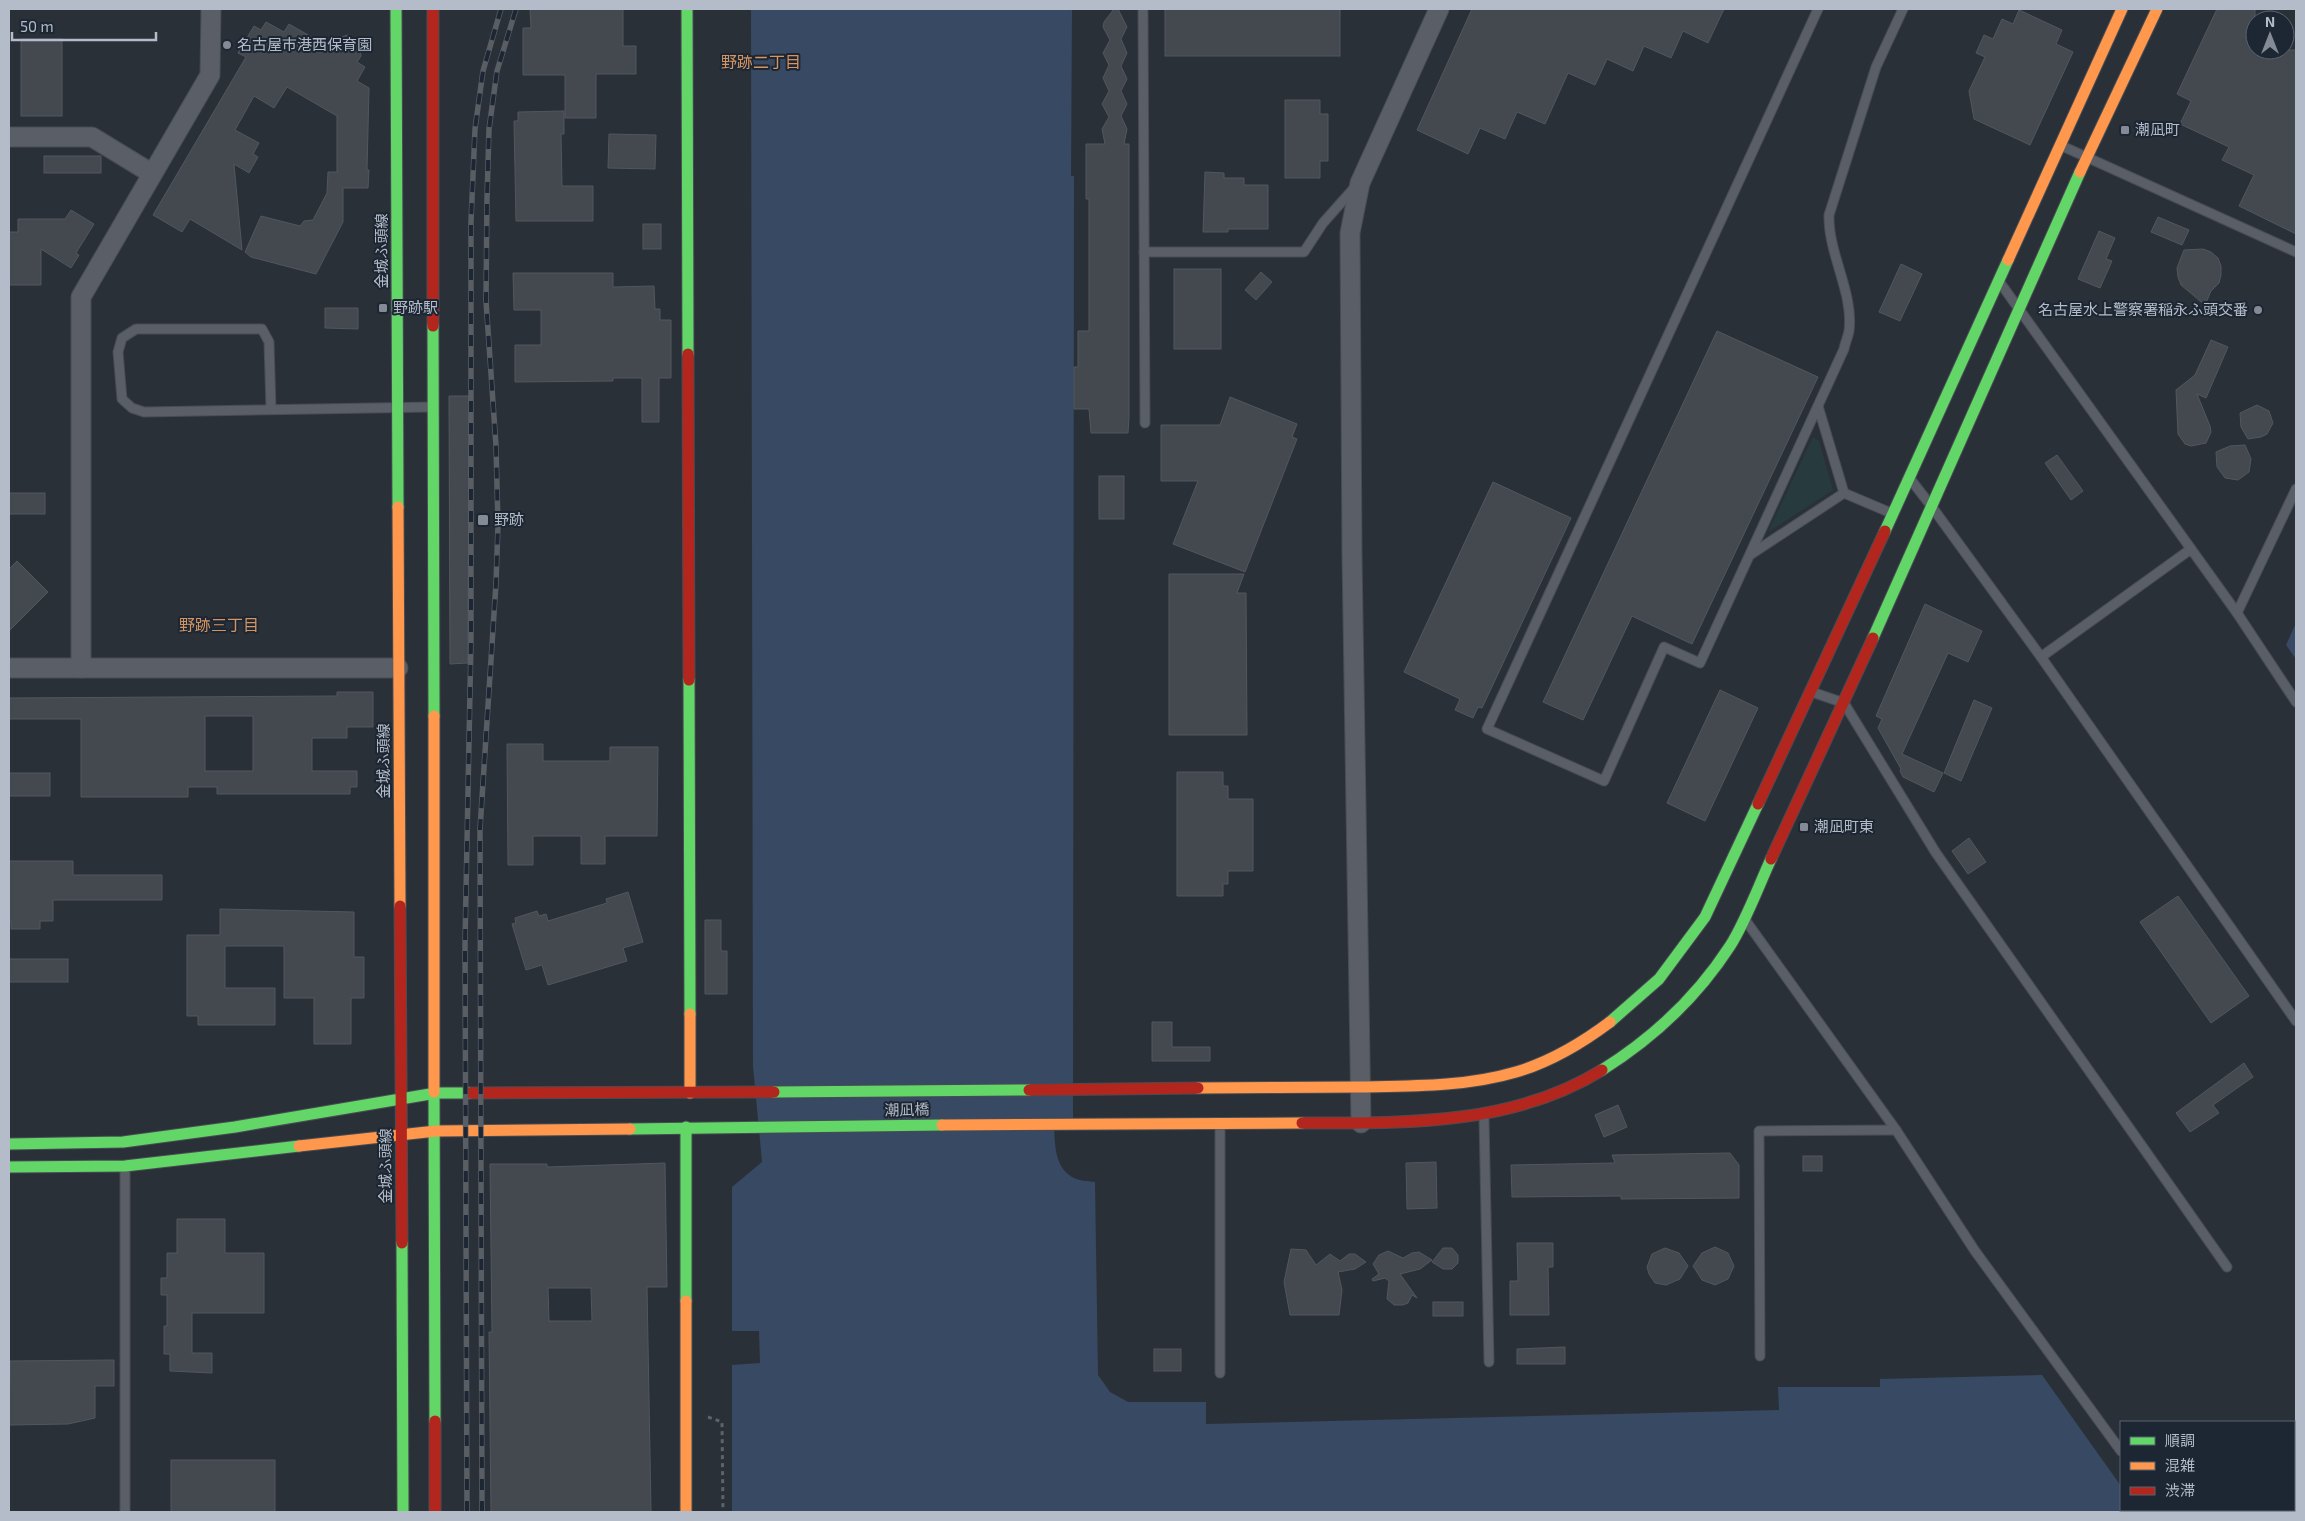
<svg xmlns="http://www.w3.org/2000/svg" width="2305" height="1521" viewBox="0 0 2305 1521" font-family="'Exo 2','Noto Sans JP',sans-serif">
	<rect width="100%" height="100%" fill="#2a3038"/>
	<polygon fill="#273a3e" points="1813,437 1819,441 1833,490 1768,532"/>
	<g fill="#384963">
		<path d="M751,9H1072L1071,176H1074L1073,1124H1054C1055,1143 1054,1166 1072,1177C1078,1181 1088,1181 1095,1182L1098,1375L1110,1392L1128,1402H1206V1424L1779,1410L1778,1387H1880V1379L2042,1375L2121,1486V1510H2138L2140,1512H732V1365L760,1363L759,1331H732V1187L762,1162L753,1066Z"/>
		<polygon points="2296,623 2296,659 2286,645"/>
	</g>
	<g fill="#444950" stroke="#52575f" fill-rule="evenodd">
		<polygon points="530,9 623,9 623,46 636,46 636,74 596,74 596,118 565,118 565,75 523,75 523,28 531,28"/>
		<polygon points="1114,9 1118,9 1127,27 1121,39 1127,53 1121,66 1127,79 1121,91 1127,104 1121,116 1127,129 1124,144 1129,144 1129,417 1128,433 1091,433 1089,409 1074,409 1074,367 1078,367 1078,331 1089,331 1089,199 1086,199 1086,144 1105,144 1102,129 1109,117 1102,104 1109,91 1103,78 1109,65 1103,53 1110,40 1103,27 1104,22"/>
		<rect x="1165" y="9" width="175" height="47"/>
		<polygon points="1472,9 1724,9 1708,43 1683,31 1671,58 1644,46 1633,71 1607,59 1595,85 1568,73 1545,124 1517,112 1505,139 1480,128 1468,154 1417,130"/>
		<polygon points="2217,9 2255,9 2255,50 2296,50 2296,234 2239,206 2254,175 2222,160 2229,147 2180,124 2191,101 2177,94"/>
		<polygon points="2019,10 2062,30 2056,44 2073,52 2030,145 1974,119 1969,91 1985,57 1976,53 1984,35 1993,39 2002,19 2013,24"/>
		<polygon points="266,22 284,32 289,24 334,50 341,37 348,35 359,42 361,56 357,62 365,67 357,81 369,88 367,170 369,170 368,188 343,188 343,222 316,274 251,257 245,252 261,216 300,226 304,221 313,220 327,193 328,172 337,172 337,116 287,87 274,108 254,96 235,130 259,143 253,154 258,157 249,173 234,164 242,250 190,219 182,232 153,215 246,57 238,53 254,26 261,30"/>
		<rect x="21" y="39" width="41" height="77"/>
		<polygon points="1285,100 1320,100 1320,114 1328,114 1328,161 1320,161 1320,178 1285,178"/>
		<polygon points="564,111 564,134 561,134 562,186 593,186 593,221 516,221 514,121 518,121 518,112"/>
		<polygon points="609,134 656,135 655,169 608,168"/>
		<rect x="44" y="156" width="57" height="17"/>
		<polygon points="1205,172 1224,173 1224,178 1244,178 1244,185 1268,185 1268,229 1228,229 1228,232 1203,232"/>
		<polygon points="71,210 94,224 76,253 79,255 71,268 41,249 41,285 9,285 9,232 18,232 18,219 65,219"/>
		<polygon points="2158,217 2189,230 2182,245 2151,232"/>
		<rect x="643" y="224" width="18" height="25"/>
		<polygon points="2099,231 2115,238 2106,259 2112,261 2100,288 2078,279"/>
		<polygon points="2203,249 2211,252 2218,258 2221,266 2221,275 2219,283 2211,291 2205,305 2181,285 2178,277 2177,268 2184,250"/>
		<polygon points="1901,264 1922,274 1900,321 1879,312"/>
		<rect x="1174" y="269" width="47" height="80"/>
		<polygon points="1261,272 1272,282 1256,300 1245,290"/>
		<polygon points="513,273 613,273 613,287 654,286 655,309 660,309 660,320 671,320 671,378 659,378 659,422 642,422 642,378 613,378 613,381 515,382 515,345 541,345 541,310 514,310"/>
		<polygon points="325,308 358,308 358,329 325,328"/>
		<polygon points="1717,331 1818,377 1692,644 1632,616 1583,720 1543,702"/>
		<polygon points="2211,340 2228,347 2206,398 2197,394 2210,426 2211,432 2206,443 2191,446 2185,444 2178,434 2176,390 2195,375"/>
		<polygon points="449,396 469,396 468,663 450,664"/>
		<polygon points="1230,397 1297,424 1292,437 1297,439 1245,572 1173,544 1198,481 1161,481 1161,425 1220,425"/>
		<polygon points="2257,405 2269,411 2273,423 2267,434 2261,437 2248,439 2241,427 2240,413"/>
		<polygon points="2245,445 2251,459 2249,472 2238,480 2225,478 2217,467 2216,452 2230,446"/>
		<polygon points="2057,455 2083,491 2071,500 2045,463"/>
		<rect x="1099" y="476" width="25" height="43"/>
		<polygon points="1493,482 1571,518 1482,708 1478,707 1473,718 1455,710 1460,699 1404,672"/>
		<rect x="9" y="493" width="36" height="21"/>
		<polygon points="17,561 48,592 9,631 9,569"/>
		<polygon points="1169,574 1244,574 1237,593 1246,593 1247,735 1169,735"/>
		<polygon points="1925,604 1982,631 1968,662 1948,653 1902,754 1943,773 1934,792 1903,777 1900,771 1901,769 1878,728 1882,719 1876,716"/>
		<polygon points="1720,690 1758,708 1705,821 1667,803"/>
		<path d="M337,692H373V727H347V738H312V771H357V787H350V794H217V787H188V797H81V719H9V698L337,696ZM205,716H253V771H205Z"/>
		<polygon points="1974,700 1992,708 1961,781 1944,773"/>
		<polygon points="507,744 543,744 543,761 610,761 610,747 658,747 657,836 605,836 605,864 581,864 581,836 533,836 533,865 508,865"/>
		<polygon points="1177,772 1223,772 1223,786 1228,786 1228,799 1253,799 1253,871 1228,871 1228,884 1223,884 1223,896 1177,896"/>
		<rect x="9" y="773" width="41" height="23"/>
		<polygon points="1969,838 1986,862 1968,874 1952,851"/>
		<polygon points="9,861 73,861 73,875 162,875 162,900 53,900 53,921 40,921 40,929 11,929 11,921 9,921"/>
		<polygon points="628,892 643,942 623,948 627,961 548,985 542,965 526,970 512,924 516,923 515,918 537,911 539,916 546,914 548,921 607,903 606,899"/>
		<polygon points="2178,896 2249,996 2211,1023 2140,922"/>
		<polygon points="220,909 354,912 354,957 364,957 364,998 351,998 351,1044 314,1044 314,998 284,998 284,946 225,946 225,988 275,988 275,1025 198,1025 198,1016 187,1016 187,935 220,935"/>
		<polygon points="705,920 721,920 721,951 727,951 727,994 705,994"/>
		<rect x="9" y="959" width="59" height="23"/>
		<polygon points="1152,1022 1172,1022 1172,1047 1210,1047 1210,1061 1152,1061"/>
		<polygon points="2244,1063 2253,1077 2213,1105 2219,1113 2190,1132 2176,1113"/>
		<polygon points="1618,1105 1627,1127 1604,1137 1595,1115"/>
		<polygon points="1730,1153 1739,1165 1739,1198 1621,1199 1621,1196 1512,1197 1511,1165 1615,1163 1612,1155"/>
		<rect x="1803" y="1156" width="19" height="15"/>
		<polygon points="1436,1162 1437,1208 1407,1209 1406,1163"/>
		<path d="M665,1163L667,1287H647L651,1512H491L489,1332H492L490,1164H547V1167ZM548,1288H591L592,1321H549Z"/>
		<polygon points="177,1219 225,1219 225,1253 264,1253 264,1313 192,1313 192,1353 212,1353 212,1373 170,1371 170,1354 164,1354 164,1326 167,1326 167,1295 161,1295 161,1278 167,1278 167,1253 177,1253"/>
		<polygon points="1517,1243 1553,1243 1553,1267 1548,1267 1549,1315 1510,1315 1510,1281 1518,1281"/>
		<polygon points="1715,1247 1728,1253 1734,1266 1728,1279 1715,1285 1702,1280 1693,1266 1702,1253"/>
		<polygon points="1443,1248 1452,1248 1458,1255 1458,1263 1452,1269 1443,1269 1432,1262"/>
		<polygon points="1665,1248 1679,1253 1688,1266 1680,1279 1666,1285 1655,1283 1649,1274 1647,1267 1652,1254"/>
		<polygon points="1291,1249 1306,1250 1316,1265 1330,1254 1340,1261 1349,1254 1355,1254 1366,1262 1355,1269 1338,1272 1342,1290 1339,1315 1290,1315 1284,1282"/>
		<polygon points="1388,1251 1403,1258 1412,1253 1419,1252 1432,1260 1420,1269 1400,1274 1417,1298 1412,1295 1408,1303 1403,1305 1394,1305 1387,1299 1389,1281 1385,1278 1373,1281 1372,1279 1379,1274 1373,1264 1379,1255"/>
		<rect x="1433" y="1302" width="30" height="14"/>
		<polygon points="1565,1347 1565,1364 1517,1364 1517,1349"/>
		<rect x="1154" y="1349" width="27" height="22"/>
		<polygon points="114,1360 114,1386 95,1386 95,1418 68,1424 9,1425 10,1361"/>
		<rect x="171" y="1460" width="104" height="52"/>
	</g>
	<g fill="none" stroke-linecap="round" stroke-linejoin="round">
		<g stroke="#484c53" stroke-width="11">
			<g id="lane">
				<polyline points="1143,9 1145,423"/>
				<path d="M1818,9L1487,729L1604,781L1664,647L1700,663L1844,349C1845,343 1848,337 1849,331C1854,293 1828,254 1829,215L1876,67L1903,9"/>
				<polyline points="2062,146 2296,252"/>
				<polyline points="1144,252 1304,252 1323,223 1355,187"/>
				<polyline points="2001,284 2237,613 2296,702"/>
				<polyline points="1818,406 1844,493 1891,513"/>
				<polyline points="271,409 269,342 262,329 136,329 122,338 118,352 122,399 132,408 144,412 431,407"/>
				<polyline points="1911,480 1932,507 2041,657 2296,1021"/>
				<polyline points="1750,555 1844,493"/>
				<polyline points="2237,613 2296,489"/>
				<polyline points="2041,657 2191,549"/>
				<polyline points="1812,692 1844,703 1936,853 2227,1267"/>
				<polyline points="1746,921 1896,1130 1975,1251 2121,1451"/>
				<polyline points="1484,1117 1489,1362"/>
				<polyline points="1220,1126 1220,1373"/>
				<polyline points="125,1167 125,1512"/>
				<polyline points="1760,1356 1759,1131 1896,1130"/>
				<polyline points="2164,1510 2165,1512"/>
			</g>
		</g>
		<g stroke="#484c53" stroke-width="21">
			<g id="street">
				<polyline points="9,137 92,137 151,173"/>
				<polyline points="9,668 398,668"/>
				<polyline points="81,668 81,297 210,75 211,9"/>
				<polyline points="1361,1123 1352,555 1350,233 1360,183 1439,9"/>
			</g>
		</g>
		<g stroke="#484c53" stroke-width="13">
			<g id="fast">
				<polyline points="396,9 398,507"/>
				<polyline points="687,9 688,354"/>
				<polyline points="433,326 434,716"/>
				<polyline points="1885,531 2008,260"/>
				<polyline points="1873,638 2080,172"/>
				<polyline points="689,680 690,1014"/>
				<polyline points="1610,1022 1659,979 1705,917 1758,804"/>
				<path d="M1602,1070C1653,1038 1697,997 1730,946C1745,923 1759,885 1771,859"/>
				<polyline points="434,1092 435,1421"/>
				<polyline points="774,1092 1029,1090"/>
				<polyline points="686,1127 686,1301"/>
				<polyline points="630,1129 942,1125"/>
				<polyline points="9,1144 123,1142 235,1127 436,1093 469,1093"/>
				<polyline points="9,1167 125,1166 299,1146"/>
				<polyline points="402,1243 403,1512"/>
			</g>
		</g>
		<g stroke="#484c53" stroke-width="13">
			<g id="slow">
				<polyline points="2080,172 2157,9"/>
				<polyline points="2008,260 2122,9"/>
				<polyline points="398,507 400,906"/>
				<polyline points="434,716 434,1092"/>
				<polyline points="690,1014 690,1093"/>
				<path d="M1198,1088C1251,1088 1305,1087 1358,1087C1411,1086 1465,1087 1516,1072C1550,1062 1582,1043 1610,1022"/>
				<polyline points="942,1125 1302,1123"/>
				<polyline points="299,1146 436,1131 630,1129"/>
				<polyline points="686,1301 686,1512"/>
			</g>
		</g>
		<g stroke="#484c53" stroke-width="13">
			<g id="jam">
				<polyline points="433,9 433,326"/>
				<polyline points="688,354 689,680"/>
				<polyline points="1758,804 1885,531"/>
				<polyline points="1771,859 1873,638"/>
				<polyline points="400,906 402,1243"/>
				<polyline points="1029,1090 1198,1088"/>
				<polyline points="469,1093 774,1092"/>
				<path d="M1302,1123C1404,1123 1512,1126 1602,1070"/>
				<polyline points="435,1421 435,1512"/>
			</g>
		</g>
		<polyline stroke="#5d636a" stroke-width="3" stroke-dasharray="4 4" stroke-linecap="butt" points="708,1417 722,1422 723,1512"/>
		<use href="#lane" stroke="#5a5e66" stroke-width="9"/>
		<use href="#street" stroke="#5a5e66" stroke-width="19"/>
		<use href="#fast" stroke="#63d668" stroke-width="11"/>
		<use href="#slow" stroke="#ff974d" stroke-width="11"/>
		<use href="#jam" stroke="#b3261e" stroke-width="11"/>
		<g stroke="#595d64" stroke-width="5.5">
			<g id="rail">
				<polyline points="467,1512 465,943 471,641 471,222 475,129 483,71 501,9"/>
				<polyline points="482,1512 480,829 496,583 498,525 496,446 486,301 487,199 489,129 497,71 516,9"/>
			</g>
		</g>
		<use href="#rail" stroke="#1d2633" stroke-width="4" stroke-dasharray="11" stroke-linecap="butt"/>
	</g>
	<g fill="#848b96" stroke="#1d2633" stroke-width="2">
		<circle cx="227" cy="45" r="5"/>
		<rect x="2120" y="125" width="10" height="10" rx="2.5"/>
		<rect x="378" y="303" width="10" height="10" rx="2.5"/>
		<circle cx="2258" cy="310" r="5"/>
		<rect x="477" y="514" width="12" height="12" rx="2.5"/>
		<rect x="1799" y="822" width="10" height="10" rx="2.5"/>
	</g>
	<g text-anchor="middle" stroke-width="4" stroke-linejoin="round" paint-order="stroke">
		<g font-size="15" fill="#b4bcc9" stroke="#1d2633" text-anchor="start">
			<text x="237" y="50">名古屋市港西保育園</text>
			<text x="2135" y="135">潮凪町</text>
			<text x="393" y="313">野跡駅</text>
			<text x="2248" y="315" text-anchor="end">名古屋水上警察署稲永ふ頭交番</text>
			<text x="494" y="525">野跡</text>
			<text x="1814" y="832">潮凪町東</text>
		</g>
		<g font-size="15" fill="#b4bcc9" stroke="#1d2633">
			<text transform="translate(382 251) rotate(-90)" y="5">金城ふ頭線</text>
			<text transform="translate(384 761) rotate(-90)" y="5">金城ふ頭線</text>
			<text transform="translate(907 1110) rotate(-1)" y="5">潮凪橋</text>
			<text transform="translate(386 1166) rotate(-90)" y="5">金城ふ頭線</text>
		</g>
		<g font-size="16" fill="#d59563" stroke="#1d2633">
			<text x="761" y="68">野跡二丁目</text>
			<text x="219" y="631">野跡三丁目</text>
		</g>
	</g>
	<rect width="2305" height="1521" fill="none" stroke="#b4bcc9" stroke-width="20"/>
	<rect x="2120" y="1421" width="175" height="90" fill="#1d2633" stroke="#59626f"/>
	<rect x="2130" y="1437" width="25" height="8" fill="#63d668" stroke="#59626f"/>
	<text x="2165" y="1446" font-size="15" fill="#b4bcc9">順調</text>
	<rect x="2130" y="1462" width="25" height="8" fill="#ff974d" stroke="#59626f"/>
	<text x="2165" y="1471" font-size="15" fill="#b4bcc9">混雑</text>
	<rect x="2130" y="1487" width="25" height="8" fill="#b3261e" stroke="#59626f"/>
	<text x="2165" y="1496" font-size="15" fill="#b4bcc9">渋滞</text>
	<g transform="translate(2270 35)"><circle r="24" fill="#1d2633" stroke="#59626f"/>
	<path d="M0-4L9 19L0 12L-9 19Z" fill="#848b96"/>
	<text y="-8" font-size="14" font-weight="bold" text-anchor="middle" fill="#b4bcc9">N</text>
	</g>
	<path d="M12 32v8h144v-8" fill="none" stroke="#b4bcc9" stroke-width="2.5"/>
	<text x="20" y="32" font-size="15" fill="#b4bcc9" stroke="#1d2633" stroke-width="4" paint-order="stroke">50 m</text>
</svg>
